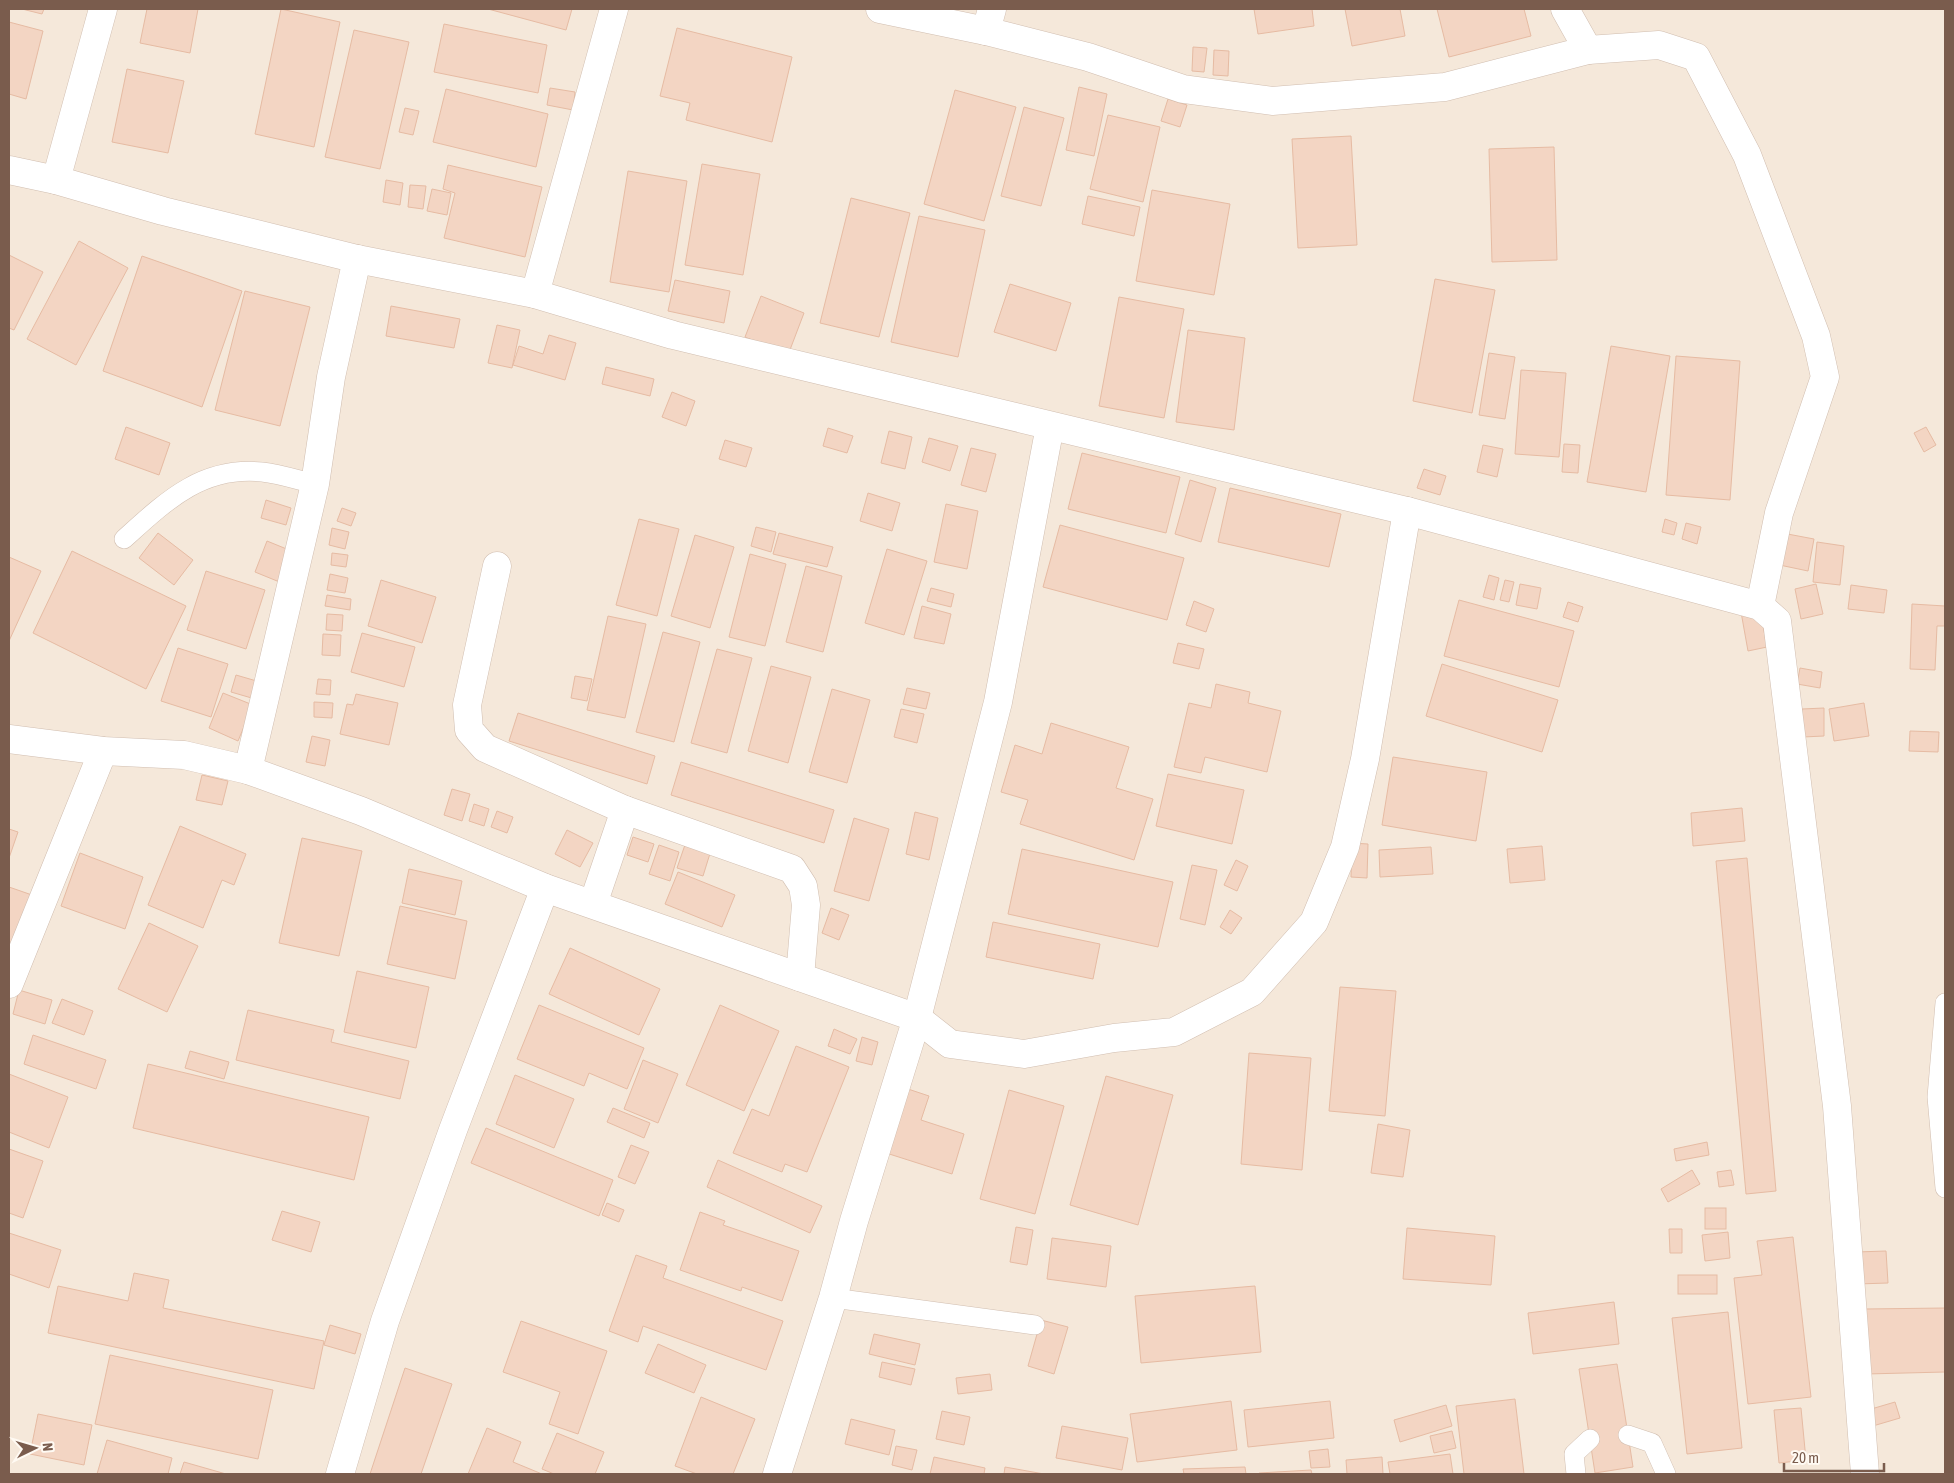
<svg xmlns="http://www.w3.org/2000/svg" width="1954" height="1483" viewBox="0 0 1954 1483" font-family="'Asap Condensed',sans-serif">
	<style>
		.residential { fill: #f5e8da }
		.building { fill: #f3d5c3; stroke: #e6bba3 }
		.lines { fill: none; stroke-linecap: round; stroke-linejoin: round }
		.lane-casing { stroke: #d1beb0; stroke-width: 20 }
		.street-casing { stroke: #d1beb0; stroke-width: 29 }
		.lane { stroke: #fff; stroke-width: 19 }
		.street { stroke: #fff; stroke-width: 28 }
	</style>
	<rect width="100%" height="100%" fill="#fdf6ec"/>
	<!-- residential -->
	<rect class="residential" x="9" y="9" width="1936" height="1465"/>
	<!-- building -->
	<g class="building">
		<path d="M22 9H44L42 14Z"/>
		<path d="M147 9H198L190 53 140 43Z"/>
		<path d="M281 9 340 22 314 147 255 134Z"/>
		<path d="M488 9H572L566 30Z"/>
		<path d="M1254 9H1312L1314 26 1258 34Z"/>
		<path d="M1345 9H1400L1405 36 1352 46Z"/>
		<path d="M1437 9H1524L1531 36 1449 57Z"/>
		<path d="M9 22 43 31 26 99 9 94Z"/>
		<path d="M444 24 547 45 538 93 434 72Z"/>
		<path d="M677 28 792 57 772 142 686 120 690 103 660 96Z"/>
		<path d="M354 30 409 42 380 169 325 157Z"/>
		<path d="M1193 47 1207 48 1204 72 1192 71Z"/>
		<path d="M1214 50 1229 51 1228 76 1213 75Z"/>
		<path d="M127 69 184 81 168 153 112 142Z"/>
		<path d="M1079 87 1107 94 1094 156 1066 150Z"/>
		<path d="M550 88 575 92 573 110 547 105Z"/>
		<path d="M446 89 548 114 536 167 433 142Z"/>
		<path d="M955 90 1016 107 984 221 924 204Z"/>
		<path d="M1168 99 1187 105 1180 127 1161 121Z"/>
		<path d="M1024 107 1064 118 1041 206 1001 196Z"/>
		<path d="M405 108 419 111 413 135 399 132Z"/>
		<path d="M1108 115 1160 127 1143 202 1090 189Z"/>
		<path d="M1351 136 1357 245 1298 248 1292 139Z"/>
		<path d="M1554 147 1557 260 1492 262 1489 149Z"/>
		<path d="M702 164 760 174 743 275 685 265Z"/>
		<path d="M448 165 542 187 525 257 444 238 455 193 443 189Z"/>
		<path d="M628 171 687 181 669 292 610 282Z"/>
		<path d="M386 180 403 183 400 205 383 202Z"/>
		<path d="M410 185 426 186 423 209 408 207Z"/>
		<path d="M432 189 451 193 447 215 427 211Z"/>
		<path d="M1152 190 1230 204 1214 295 1136 281Z"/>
		<path d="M1088 196 1140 207 1134 236 1082 224Z"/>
		<path d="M851 198 910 213 879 337 820 323Z"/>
		<path d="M919 216 985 230 958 357 891 342Z"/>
		<path d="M79 241 128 268 76 365 27 339Z"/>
		<path d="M9 255 43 272 14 330 9 328Z"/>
		<path d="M142 256 242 291 202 407 103 371Z"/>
		<path d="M1435 279 1495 290 1472 413 1413 401Z"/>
		<path d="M675 280 730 291 724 323 668 311Z"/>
		<path d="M1010 284 1071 303 1056 351 994 332Z"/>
		<path d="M245 291 310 307 280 426 215 410Z"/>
		<path d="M761 296 804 313 788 355 745 337Z"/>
		<path d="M1119 297 1184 309 1164 418 1099 406Z"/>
		<path d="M391 306 460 319 454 348 386 336Z"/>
		<path d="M497 325 520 330 512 368 488 363Z"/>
		<path d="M1188 330 1245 338 1234 430 1176 422Z"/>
		<path d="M549 335 576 343 565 380 513 365 519 346 543 354Z"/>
		<path d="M1611 346 1670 356 1646 492 1587 482Z"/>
		<path d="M1489 353 1515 357 1505 419 1479 415Z"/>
		<path d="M1676 356 1740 361 1730 500 1666 495Z"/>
		<path d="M606 367 654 379 650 396 602 384Z"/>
		<path d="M1521 370 1566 373 1559 457 1515 454Z"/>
		<path d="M672 392 695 401 686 426 662 417Z"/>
		<path d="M126 427 170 443 159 475 115 459Z"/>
		<path d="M1926 427 1936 445 1924 452 1914 433Z"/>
		<path d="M828 428 853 436 847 453 823 446Z"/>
		<path d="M889 431 912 437 905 469 881 463Z"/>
		<path d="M929 438 958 446 950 471 922 462Z"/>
		<path d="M725 440 752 448 746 467 719 459Z"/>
		<path d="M1564 444 1580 445 1578 473 1562 472Z"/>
		<path d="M1483 445 1503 449 1497 477 1477 472Z"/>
		<path d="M971 448 996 454 986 492 961 485Z"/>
		<path d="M1082 453 1180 477 1166 533 1068 509Z"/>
		<path d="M1424 469 1446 476 1440 495 1417 488Z"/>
		<path d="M1190 480 1216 488 1201 542 1175 534Z"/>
		<path d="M1230 488 1341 514 1329 567 1218 542Z"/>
		<path d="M868 493 900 503 892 531 860 521Z"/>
		<path d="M266 500 291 508 286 525 261 518Z"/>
		<path d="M946 504 978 511 967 569 934 562Z"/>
		<path d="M342 508 356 513 351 526 337 521Z"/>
		<path d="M639 519 679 529 657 616 616 605Z"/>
		<path d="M1665 519 1677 523 1674 535 1662 532Z"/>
		<path d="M1686 523 1701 527 1697 544 1682 539Z"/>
		<path d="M1060 525 1184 558 1167 620 1043 587Z"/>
		<path d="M756 527 776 532 771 552 751 546Z"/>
		<path d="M332 528 349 532 345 549 329 545Z"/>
		<path d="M1777 532 1814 539 1808 571 1770 563Z"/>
		<path d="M158 533 193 560 174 585 139 558Z"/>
		<path d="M779 533 833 547 827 567 773 554Z"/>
		<path d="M695 535 734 547 710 628 671 616Z"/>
		<path d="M267 541 294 552 282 583 255 572Z"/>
		<path d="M1817 542 1844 546 1840 585 1813 582Z"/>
		<path d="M887 549 927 561 904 635 865 623Z"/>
		<path d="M72 551 186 606 146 689 33 633Z"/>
		<path d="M332 553 348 555 346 567 331 565Z"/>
		<path d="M750 554 786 564 765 646 729 637Z"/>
		<path d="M9 557 41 571 9 641Z"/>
		<path d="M806 566 842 576 823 652 786 642Z"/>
		<path d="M206 571 265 590 246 649 187 630Z"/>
		<path d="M330 574 348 578 345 593 327 590Z"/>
		<path d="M1489 575 1499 578 1494 600 1483 597Z"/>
		<path d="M381 580 436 597 422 643 368 626Z"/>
		<path d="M1505 580 1514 582 1509 602 1500 600Z"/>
		<path d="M1520 584 1541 588 1537 609 1516 605Z"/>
		<path d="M1816 584 1823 614 1801 619 1795 589Z"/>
		<path d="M1851 585 1887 590 1884 613 1848 609Z"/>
		<path d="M931 588 954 594 951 607 927 601Z"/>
		<path d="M327 595 351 599 350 610 325 606Z"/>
		<path d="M1459 600 1574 631 1559 687 1444 656Z"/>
		<path d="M1194 601 1214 609 1206 632 1186 625Z"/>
		<path d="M1568 602 1583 607 1578 622 1563 617Z"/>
		<path d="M1912 604 1945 606V626H1937L1935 670 1910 669Z"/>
		<path d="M922 606 951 614 944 644 914 638Z"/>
		<path d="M1760 609 1767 647 1748 651 1741 612Z"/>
		<path d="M327 614 343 615 342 631 326 630Z"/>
		<path d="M608 616 646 624 625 718 587 710Z"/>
		<path d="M663 632 700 642 674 742 636 732Z"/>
		<path d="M362 633 415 647 404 687 351 672Z"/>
		<path d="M323 634 341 635 340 656 322 655Z"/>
		<path d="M1178 643 1204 649 1199 669 1173 663Z"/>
		<path d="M178 648 228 664 211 717 161 701Z"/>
		<path d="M717 649 752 658 727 753 691 743Z"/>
		<path d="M1442 664 1558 700 1542 752 1426 716Z"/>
		<path d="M771 666 811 677 788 763 748 751Z"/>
		<path d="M1800 668 1822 672 1820 688 1797 684Z"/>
		<path d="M236 675 260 682 255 699 231 692Z"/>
		<path d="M575 676 592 679 587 701 571 698Z"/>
		<path d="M318 679 331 680 330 695 316 694Z"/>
		<path d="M1216 684 1250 692 1248 703 1281 711 1267 772 1205 757 1201 773 1174 767 1189 703 1211 708Z"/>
		<path d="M907 688 930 693 926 709 903 704Z"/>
		<path d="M832 689 870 700 847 783 809 772Z"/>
		<path d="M223 693 253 705 238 741 209 728Z"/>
		<path d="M356 694 398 703 389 745 340 734 347 704 353 705Z"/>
		<path d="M314 702 333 703 332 718 314 717Z"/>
		<path d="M1864 703 1869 736 1834 741 1829 709Z"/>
		<path d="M1824 708V736L1803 737 1802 709Z"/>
		<path d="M901 709 924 714 917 743 894 737Z"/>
		<path d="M518 713 655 756 647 784 509 741Z"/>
		<path d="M1051 723 1129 747 1116 788 1153 799 1134 860 1020 824 1028 800 1001 792 1015 745 1042 754Z"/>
		<path d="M1910 731 1939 732 1938 752 1909 751Z"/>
		<path d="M312 736 330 740 325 766 306 762Z"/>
		<path d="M1393 757 1487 772 1476 841 1382 825Z"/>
		<path d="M681 762 834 810 824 843 671 795Z"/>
		<path d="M1168 774 1244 790 1232 844 1156 826Z"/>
		<path d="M202 775 228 781 222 805 196 800Z"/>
		<path d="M452 789 470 794 462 821 444 815Z"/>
		<path d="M474 804 489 809 484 826 469 821Z"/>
		<path d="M1742 808 1745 841 1693 846 1691 813Z"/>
		<path d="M497 811 513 817 507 833 491 827Z"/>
		<path d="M915 812 938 818 929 860 906 854Z"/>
		<path d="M854 818 889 829 869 901 834 891Z"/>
		<path d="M180 826 246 854 234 885 222 880 203 928 148 905Z"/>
		<path d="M9 829 18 832 9 858Z"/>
		<path d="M567 830 593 843 580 867 555 854Z"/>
		<path d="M633 837 654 844 648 862 627 855Z"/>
		<path d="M302 838 362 851 339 956 279 943Z"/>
		<path d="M687 839 712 847 703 876 677 868Z"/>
		<path d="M1352 843 1368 844 1367 878 1351 877Z"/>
		<path d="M659 845 679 852 670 881 649 874Z"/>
		<path d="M1542 846 1545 880 1510 883 1507 849Z"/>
		<path d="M1431 847 1433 874 1380 877 1379 850Z"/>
		<path d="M1022 849 1173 882 1158 947 1008 914Z"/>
		<path d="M80 853 143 877 125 929 61 906Z"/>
		<path d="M1747 858 1776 1191 1746 1194 1716 861Z"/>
		<path d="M1236 860 1248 866 1237 891 1224 885Z"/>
		<path d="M1192 865 1217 870 1205 925 1180 919Z"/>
		<path d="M409 869 462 881 455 915 402 903Z"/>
		<path d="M678 872 735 895 722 927 665 904Z"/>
		<path d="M9 887 32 895 9 965Z"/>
		<path d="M400 906 467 921 455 979 387 964Z"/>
		<path d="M831 908 849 915 839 940 822 933Z"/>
		<path d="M1230 910 1242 918 1231 934 1220 927Z"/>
		<path d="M993 922 1100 944 1093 979 986 957Z"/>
		<path d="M149 923 198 946 167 1012 118 989Z"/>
		<path d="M570 948 660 989 639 1035 549 994Z"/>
		<path d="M357 971 429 987 416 1048 344 1032Z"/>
		<path d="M1340 987 1396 991 1385 1116 1329 1111Z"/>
		<path d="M19 990 52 1000 45 1024 13 1014Z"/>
		<path d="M62 999 93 1011 84 1035 52 1023Z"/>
		<path d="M539 1005 644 1048 627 1089 589 1073 584 1086 517 1059Z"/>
		<path d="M720 1005 779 1031 744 1111 686 1085Z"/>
		<path d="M248 1010 334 1030 331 1042 409 1061 400 1099 236 1060Z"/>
		<path d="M834 1029 857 1039 850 1054 828 1046Z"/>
		<path d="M33 1035 106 1060 96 1089 24 1064Z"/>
		<path d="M862 1037 878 1042 872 1065 856 1061Z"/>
		<path d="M796 1046 849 1067 807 1172 785 1164 782 1172 733 1153 752 1109 769 1116Z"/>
		<path d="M190 1051 229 1062 224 1079 185 1068Z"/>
		<path d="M1249 1053 1311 1058 1302 1170 1241 1164Z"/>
		<path d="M643 1060 678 1074 658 1123 624 1109Z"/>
		<path d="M148 1064 369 1117 354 1180 133 1128Z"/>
		<path d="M9 1074 68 1097 49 1148 9 1132Z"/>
		<path d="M515 1075 574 1099 554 1148 496 1124Z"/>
		<path d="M1106 1076 1173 1095 1138 1225 1070 1205Z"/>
		<path d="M902 1087 929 1096 921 1120 964 1134 952 1174 883 1152Z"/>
		<path d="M1009 1090 1064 1106 1035 1214 980 1199Z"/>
		<path d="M613 1108 650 1123 644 1138 607 1122Z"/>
		<path d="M1378 1124 1410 1130 1403 1177 1371 1173Z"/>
		<path d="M486 1128 613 1180 599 1216 471 1163Z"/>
		<path d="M1707 1142 1709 1155 1676 1161 1674 1149Z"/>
		<path d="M631 1145 649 1152 635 1184 618 1177Z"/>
		<path d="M9 1149 43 1161 23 1218 9 1213Z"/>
		<path d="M718 1160 822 1206 810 1233 707 1187Z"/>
		<path d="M1692 1170 1700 1184 1668 1202 1661 1189Z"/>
		<path d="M1731 1170 1734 1185 1719 1187 1717 1172Z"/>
		<path d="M607 1203 624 1210 619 1222 602 1215Z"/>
		<rect x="1705" y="1208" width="21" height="21"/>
		<path d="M282 1211 320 1222 311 1252 272 1240Z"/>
		<path d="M700 1212 725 1221 723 1225 799 1251 782 1301 742 1287 741 1291 680 1270Z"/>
		<path d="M1016 1227 1033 1230 1027 1265 1010 1262Z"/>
		<path d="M1407 1228 1495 1236 1491 1285 1403 1279Z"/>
		<path d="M1669 1229H1682V1253H1670Z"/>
		<path d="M1728 1232 1730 1258 1705 1261 1702 1235Z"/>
		<path d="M9 1233 61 1250 49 1288 9 1274Z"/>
		<path d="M1793 1237 1811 1397 1748 1404 1734 1278 1762 1275 1757 1241Z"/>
		<path d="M1052 1238 1111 1246 1106 1287 1047 1279Z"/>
		<path d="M1886 1251 1888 1283 1857 1284 1856 1252Z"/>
		<path d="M636 1255 667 1266 663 1278 783 1321 766 1370 643 1326 638 1342 609 1331Z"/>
		<path d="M134 1273 169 1280 163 1308 324 1341 314 1389 48 1333 58 1286 128 1301Z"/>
		<rect x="1678" y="1275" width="39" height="19"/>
		<path d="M1255 1286 1261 1352 1141 1363 1135 1296Z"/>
		<path d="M1614 1302 1619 1344 1533 1354 1528 1313Z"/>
		<path d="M1945 1308V1372L1866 1374 1865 1309Z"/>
		<path d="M1728 1312 1742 1448 1687 1454 1672 1318Z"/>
		<path d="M1041 1320 1068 1327 1054 1374 1028 1366Z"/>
		<path d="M521 1321 607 1351 578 1434 549 1424 560 1392 503 1372Z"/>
		<path d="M330 1325 361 1334 355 1354 324 1345Z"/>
		<path d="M874 1334 920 1344 915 1365 869 1354Z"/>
		<path d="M658 1344 706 1365 694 1393 645 1373Z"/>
		<path d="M110 1355 273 1390 258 1459 95 1424Z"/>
		<path d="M882 1362 915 1369 911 1385 879 1377Z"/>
		<path d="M1617 1364 1633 1467 1595 1473 1579 1369Z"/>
		<path d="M405 1368 452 1384 421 1474H370Z"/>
		<path d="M990 1374 992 1390 958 1394 956 1378Z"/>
		<path d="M701 1397 755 1419 733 1474H697L675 1466Z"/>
		<path d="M1515 1399 1524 1474H1464L1456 1406Z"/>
		<path d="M1231 1401 1237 1450 1137 1462 1130 1414Z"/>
		<path d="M1330 1401 1334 1438 1248 1447 1244 1410Z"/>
		<path d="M1895 1402 1900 1418 1866 1428 1861 1412Z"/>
		<path d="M1446 1405 1452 1426 1400 1442 1394 1420Z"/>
		<path d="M1801 1408 1806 1460 1779 1463 1774 1410Z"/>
		<path d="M942 1411 970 1417 964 1445 936 1439Z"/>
		<path d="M38 1414 92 1425 84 1465 30 1454Z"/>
		<path d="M851 1419 895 1430 889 1455 845 1444Z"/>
		<path d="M1062 1426 1128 1438 1122 1470 1056 1458Z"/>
		<path d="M487 1428 521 1442 513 1462 542 1474H468Z"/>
		<path d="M1452 1431 1456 1448 1434 1453 1430 1436Z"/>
		<path d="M557 1433 604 1452 595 1474H554L542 1469Z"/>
		<path d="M107 1440 172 1458 168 1474H97Z"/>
		<path d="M896 1446 917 1450 912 1470 892 1465Z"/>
		<path d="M1328 1449 1330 1467 1311 1468 1309 1451Z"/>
		<path d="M1450 1454 1453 1474H1390L1388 1462Z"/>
		<path d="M934 1457 985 1468 984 1474H930Z"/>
		<path d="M1382 1457 1383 1474H1347L1346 1460Z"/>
		<path d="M184 1462 226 1474H180Z"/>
		<path d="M1005 1467 1044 1474H1004Z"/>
		<path d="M1245 1467 1246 1474H1184L1183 1469Z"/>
		<path d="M1311 1470 1312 1474H1259V1473Z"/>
	</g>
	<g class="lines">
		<!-- lane casing -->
		<g class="lane-casing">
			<g id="lane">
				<path d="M124 539C166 501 202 466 262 472 280 474 298 480 315 484"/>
				<path d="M1945 1003 1937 1097 1945 1188"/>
				<path d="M833 1298 1035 1325"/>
				<path d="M1628 1435 1652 1443 1666 1474"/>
				<path d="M1576 1474 1574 1454 1590 1439"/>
			</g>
		</g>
		<!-- street casing -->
		<g class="street-casing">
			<g id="street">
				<path d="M880 9 986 31 1088 57 1183 89 1272 101 1445 87 1588 50 1659 45 1696 57 1747 155 1816 336 1825 377 1779 513 1760 606"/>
				<path d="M1565 9 1588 50"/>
				<path d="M986 31 992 9"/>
				<path d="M9 170 56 180 163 211 357 259 535 294 673 335 1407 511 1760 606 1777 621 1837 1106 1865 1474"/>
				<path d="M56 180 103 9"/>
				<path d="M535 294 614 9"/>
				<path d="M497 566 467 705 469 730 485 748 625 810 792 869 803 886 806 905 800 977"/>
				<path d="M9 739 103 751 184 755 248 770 361 811 545 888 917 1018 950 1044 1024 1054 1114 1038 1174 1032 1252 992 1314 922 1345 847 1365 759 1407 511"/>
				<path d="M248 770 315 484 331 377 357 259"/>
				<path d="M593 904 625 810"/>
				<path d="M9 984 103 751"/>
				<path d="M340 1474 385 1321 453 1130 545 888"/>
				<path d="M777 1474 833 1298 854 1221 917 1018 998 702 1050 426"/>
			</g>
		</g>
		<!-- lane -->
		<use href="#lane" class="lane"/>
		<!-- street -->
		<use href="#street" class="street"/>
	</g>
	<!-- border -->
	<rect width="1954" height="1483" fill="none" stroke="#7a5c4d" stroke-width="20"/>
	<!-- north arrow -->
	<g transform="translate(35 1448) rotate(85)" stroke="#fffaf3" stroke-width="4" paint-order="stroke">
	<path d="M0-4L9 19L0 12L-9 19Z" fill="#7a5c4d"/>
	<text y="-8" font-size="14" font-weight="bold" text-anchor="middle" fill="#7a5c4d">N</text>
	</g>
	<!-- scale -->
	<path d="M1784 1463v8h100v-8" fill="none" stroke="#7a5c4d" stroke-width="2.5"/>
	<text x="1792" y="1463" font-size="15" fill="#7a5c4d" stroke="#fffaf3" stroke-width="4" paint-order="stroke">20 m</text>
</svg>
